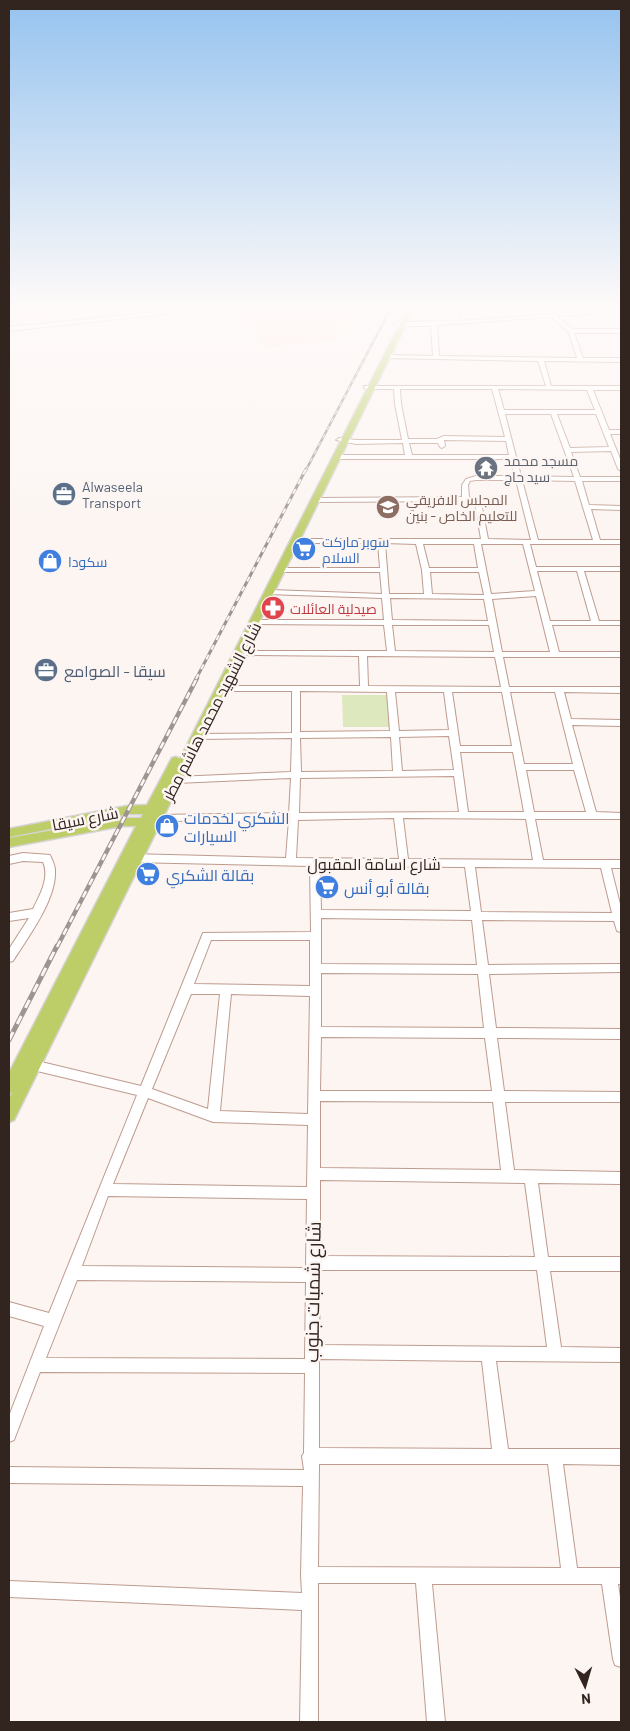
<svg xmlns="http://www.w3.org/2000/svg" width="630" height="1731" viewBox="0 0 630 1731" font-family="Barlow,Cairo,sans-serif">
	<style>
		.built { fill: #ffe3d9 }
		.green { fill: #dee8bf }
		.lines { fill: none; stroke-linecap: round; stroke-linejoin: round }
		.minor-casing { stroke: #be9b8e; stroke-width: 2 }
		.major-casing { stroke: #d6d3d2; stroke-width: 3 }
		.minor { fill: #fff; fill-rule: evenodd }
		.major { fill: #bdce69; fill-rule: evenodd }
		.rail-far3-casing { stroke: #9e9591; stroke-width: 2.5 }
		.rail-far2-casing { stroke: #9e9591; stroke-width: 3 }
		.rail-far1-casing { stroke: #9e9591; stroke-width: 4.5 }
		.rail-casing { stroke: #9e9591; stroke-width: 5 }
		.rail-far3 { stroke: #fcf5f2; stroke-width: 1; stroke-dasharray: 4.5; stroke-linecap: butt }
		.rail-far2 { stroke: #fcf5f2; stroke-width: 2; stroke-dasharray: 5.5; stroke-linecap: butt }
		.rail-far1 { stroke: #fcf5f2; stroke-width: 2.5; stroke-dasharray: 7; stroke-linecap: butt }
		.rail { stroke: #fcf5f2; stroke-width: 3; stroke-dasharray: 9; stroke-linecap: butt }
		.labels { text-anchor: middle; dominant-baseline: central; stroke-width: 5; stroke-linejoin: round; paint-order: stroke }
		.far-worship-label { font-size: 14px; fill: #5b616d; stroke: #fcf5f2; text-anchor: start }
		.far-service-label { font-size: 14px; fill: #4e5e75; stroke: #fcf5f2; text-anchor: start }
		.far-education-label { font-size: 14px; fill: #785e54; stroke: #fcf5f2; text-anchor: start }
		.far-shop-label { font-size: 14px; fill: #366cbe; stroke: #fcf5f2; text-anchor: start }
		.far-health-label { font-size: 14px; fill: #be3a42; stroke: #fcf5f2; text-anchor: start }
		.service-label { font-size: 16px; fill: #4e5e75; stroke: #fcf5f2; text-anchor: start }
		.street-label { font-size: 16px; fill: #322520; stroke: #fcf5f2 }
		.shop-label { font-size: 16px; fill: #366cbe; stroke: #fcf5f2; text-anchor: start }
		.near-street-label { font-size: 19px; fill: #322520; stroke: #fcf5f2 }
	</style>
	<rect width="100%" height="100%" fill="#fcf5f2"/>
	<!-- built -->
	<g class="built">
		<path d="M9 306H49L48 318 9 322Z"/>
		<path d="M282 306H355L335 340 265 347 242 310Z"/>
	</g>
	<!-- green -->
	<path class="green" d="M342 695H388L390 727H343Z"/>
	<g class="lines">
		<!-- minor casing -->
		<g class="minor-casing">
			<g id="minor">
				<path d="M218 306H239L9 331V327Z"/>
				<path d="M457 306H462L458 321 621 309V312L557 316 572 329H621V333H574L583 358H621V362L544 361 551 386H621V390H593L609 430H621V434H610L621 461V471L618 469 611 451 571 452 580 477H621V481H582L589 505 621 506V510L591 509 600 540H621V544H530L536 567H621V571H584L599 621H621V625H552L559 652H621V657H503L509 687H621V693L564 692 571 719 621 720V726L572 725 596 812 621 813V819H535L543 860H621V868H611L621 908V932L617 931 614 921 482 920 488 965 621 964V972L489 974 496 1028 621 1029V1039L497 1038 504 1091 621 1092V1102H505L514 1170 621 1172V1184L538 1183 548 1257H621V1271H550L561 1347 621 1348V1362L496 1361 508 1449H621V1465L563 1464 577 1568H621V1584H618L621 1604V1667L615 1665 613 1659 602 1584H432L445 1722H427L416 1583H318V1722H300L302 1610 9 1597V1581L302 1593 301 1575 303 1486 9 1483V1467L304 1470 302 1456 304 1453 305 1373 40 1372 14 1440 9 1442V1416L44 1326 9 1316V1302L49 1313 137 1095 33 1070 29 1069 27 1065 29 1061 33 1060 141 1086 203 933 311 932 310 866 130 862 125 858 130 854 286 858 289 820 157 821 152 818 157 815 289 813 291 778 176 783 171 780 176 777 291 772 292 738 195 739 194 737 195 735 198 734 292 733V691H222L219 690V686H360L359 656 240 655H237V651H387L384 625 252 624V620H384L382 598 267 594V590H270L382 594 380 572H281L277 570 281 568H380L378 543H296L292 541 293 539H481L475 503 471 501 317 502 314 500 317 498 462 497V485L466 479 476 476H515L510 459H338L335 457 338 455H405L403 443 356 444 336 440 339 438 356 440H402L395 404 394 389H366L364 388V386H546L538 361 385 358V356L387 355 433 356 431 326H397L394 324 397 322 453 321ZM551 317 569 332 577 358 439 356 437 325ZM400 389H492L505 437 444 436 437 439H408L401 404ZM498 389 587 390 595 410H504ZM505 414H551L574 477 521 476ZM557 414H596L609 447 570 448ZM444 440 506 441 509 455H412L409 443H438L440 447 442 448 445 446ZM476 480H516L531 540 488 539 481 502 474 498 469 497 468 485 470 481ZM522 480 575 481 593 540H538ZM385 543 416 544 422 570 424 594H389ZM423 544H474L478 568H429ZM481 544H523L535 591 491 594ZM537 571H577L591 621H550ZM430 572H479L484 595 432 594ZM536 596 550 652H502L492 599ZM390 598 484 599 488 621 392 620ZM392 625H489L494 652 395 651ZM367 656 495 657 501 687 368 686ZM300 691 387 692 390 731 300 732ZM395 692H444L449 730 399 731ZM452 692H502L512 746H460ZM510 692H555L573 764H524ZM449 736 454 770 402 771 399 737ZM391 737 393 771 301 772 300 738ZM460 752H513L524 812H468ZM526 770H574L586 812H534ZM454 776 459 812 299 813 300 778ZM394 818 399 859 296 858 298 820ZM403 818 526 819 533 860 408 859ZM320 866 465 867 471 911 321 910ZM475 867 601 868 612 913 481 912ZM321 918 472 920 477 965 321 964ZM211 940H310V986L194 984ZM321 973 478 974 484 1028 321 1027ZM191 994H220L208 1109 152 1089ZM231 994 310 996 308 1114 220 1111ZM321 1037 485 1038 492 1091H320ZM148 1098 213 1122 308 1125 307 1187 113 1184ZM320 1101 493 1102 501 1170 320 1168ZM320 1180 525 1183 535 1257 320 1256ZM108 1196 307 1199 306 1268 82 1266ZM320 1270H537L547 1347 319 1345ZM77 1280 306 1282 305 1359 46 1358ZM319 1359 482 1361 492 1449 319 1448ZM319 1464H548L561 1568 318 1567Z"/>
				<path d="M23 853 50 855C52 860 55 865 55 870 57 899 28 937 13 961L9 962V949L29 918 9 921V913L33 909C40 895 50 877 43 862L23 861 9 864V856Z"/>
			</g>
		</g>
		<!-- major casing -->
		<g class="major-casing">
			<path id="major" d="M409 306H415L14 1120 9 1122V1100L12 1092 9 1094V1073L136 826H122L9 847V838L122 818H141L143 814H127L9 837V829L127 806 147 805 172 758 176 757 180 759Z"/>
		</g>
		<!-- minor -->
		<use href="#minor" class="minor"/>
		<!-- major -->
		<use href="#major" class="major"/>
		<!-- rail-far3 casing -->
		<g class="rail-far3-casing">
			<path id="rail-far3" d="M306 470 392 306"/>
		</g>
		<!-- rail-far2 casing -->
		<g class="rail-far2-casing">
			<path id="rail-far2" d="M196 679 306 469"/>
		</g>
		<!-- rail-far1 casing -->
		<g class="rail-far1-casing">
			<path id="rail-far1" d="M57 947 197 678"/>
		</g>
		<!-- rail casing -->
		<g class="rail-casing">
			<path id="rail" d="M9 1040 57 946"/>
		</g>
		<!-- rail-far3 -->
		<use href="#rail-far3" class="rail-far3"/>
		<!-- rail-far2 -->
		<use href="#rail-far2" class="rail-far2"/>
		<!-- rail-far1 -->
		<use href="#rail-far1" class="rail-far1"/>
		<!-- rail -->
		<use href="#rail" class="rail"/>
	</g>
	<!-- sky -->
	<linearGradient id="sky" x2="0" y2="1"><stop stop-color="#96c3ef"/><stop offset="0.56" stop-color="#fefaf9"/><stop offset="1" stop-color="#fefaf9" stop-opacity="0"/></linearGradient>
	<rect width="630" height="549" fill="url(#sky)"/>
	<!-- icons -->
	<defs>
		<g id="temple-disc" transform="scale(1.25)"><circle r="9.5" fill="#6b7280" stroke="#fcf5f2"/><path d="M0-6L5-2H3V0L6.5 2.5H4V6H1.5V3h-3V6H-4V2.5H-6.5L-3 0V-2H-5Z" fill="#fff"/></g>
		<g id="office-disc" transform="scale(1.25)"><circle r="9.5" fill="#5c6f8a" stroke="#fcf5f2"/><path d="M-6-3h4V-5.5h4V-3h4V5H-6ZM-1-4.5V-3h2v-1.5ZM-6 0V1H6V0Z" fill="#fff"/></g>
		<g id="school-disc" transform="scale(1.25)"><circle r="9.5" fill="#8d6e63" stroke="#fcf5f2"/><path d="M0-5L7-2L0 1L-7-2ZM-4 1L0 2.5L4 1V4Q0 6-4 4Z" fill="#fff"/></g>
		<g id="supermarket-disc" transform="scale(1.25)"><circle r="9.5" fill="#3f7fe0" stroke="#fcf5f2"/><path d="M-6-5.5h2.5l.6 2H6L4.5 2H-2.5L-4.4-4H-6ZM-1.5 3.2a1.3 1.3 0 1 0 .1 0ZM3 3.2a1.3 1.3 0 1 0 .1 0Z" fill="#fff"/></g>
		<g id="shop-disc" transform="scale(1.25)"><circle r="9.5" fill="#3f7fe0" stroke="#fcf5f2"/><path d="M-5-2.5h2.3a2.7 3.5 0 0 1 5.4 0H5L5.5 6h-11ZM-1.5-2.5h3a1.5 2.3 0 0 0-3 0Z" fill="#fff"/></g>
		<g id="pharmacy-disc" transform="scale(1.25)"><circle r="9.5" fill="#e0444e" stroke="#fcf5f2"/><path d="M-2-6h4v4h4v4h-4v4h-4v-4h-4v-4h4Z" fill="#fff"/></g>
	</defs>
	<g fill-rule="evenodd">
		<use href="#temple-disc" x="486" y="468"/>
		<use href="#office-disc" x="64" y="494"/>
		<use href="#school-disc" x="388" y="507"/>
		<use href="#supermarket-disc" x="304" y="549"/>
		<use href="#shop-disc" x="50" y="561"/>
		<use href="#pharmacy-disc" x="273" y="608"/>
		<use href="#office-disc" x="46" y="670"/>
		<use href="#shop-disc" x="167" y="826"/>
		<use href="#supermarket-disc" x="148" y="874"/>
		<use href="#supermarket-disc" x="327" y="887"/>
	</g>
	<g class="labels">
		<!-- far-worship labels -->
		<g class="far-worship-label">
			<text x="504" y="460">مسجد محمد<tspan x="504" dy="16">سيد حاج</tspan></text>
		</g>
		<!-- far-service labels -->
		<g class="far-service-label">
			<text x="82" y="486">Alwaseela<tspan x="82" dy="16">Transport</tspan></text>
		</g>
		<!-- far-education labels -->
		<g class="far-education-label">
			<text x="406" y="499">المجلس الافريقي<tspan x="406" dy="16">للتعليم الخاص - بنين</tspan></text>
		</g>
		<!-- far-shop labels -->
		<g class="far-shop-label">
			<text x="322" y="541">سوبر ماركت<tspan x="322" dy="16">السلام</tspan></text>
			<text x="68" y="561">سكودا</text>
		</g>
		<!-- far-health labels -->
		<g class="far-health-label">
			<text x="290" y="608">صيدلية العائلات</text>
		</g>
		<!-- service labels -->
		<g class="service-label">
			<text x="64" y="670">سيقا - الصوامع</text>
		</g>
		<!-- street labels -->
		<g class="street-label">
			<text transform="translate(211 711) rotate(-63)">شارع الشهيد محمد هاشم مطر</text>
			<text transform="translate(85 818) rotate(-11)">شارع سيقا</text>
			<text x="374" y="863">شارع اسامة المقبول</text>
		</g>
		<!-- shop labels -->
		<g class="shop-label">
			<text x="184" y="817">الشكري لخدمات<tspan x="184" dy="18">السيارات</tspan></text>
			<text x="166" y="874">بقالة الشكري</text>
			<text x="344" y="887">بقالة أبو أنس</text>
		</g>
		<!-- near-street labels -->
		<g class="near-street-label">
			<text transform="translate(312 1292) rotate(-89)">شارع شمبات جنوب</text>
		</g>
	</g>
	<!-- border -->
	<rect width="630" height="1731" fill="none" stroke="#322520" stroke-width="20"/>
	<!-- north arrow -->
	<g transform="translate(585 1686) rotate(175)" stroke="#fcf5f2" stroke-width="4" paint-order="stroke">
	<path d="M0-4L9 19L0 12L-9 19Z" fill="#322520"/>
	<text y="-8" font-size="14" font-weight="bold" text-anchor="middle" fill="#322520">N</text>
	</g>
</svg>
